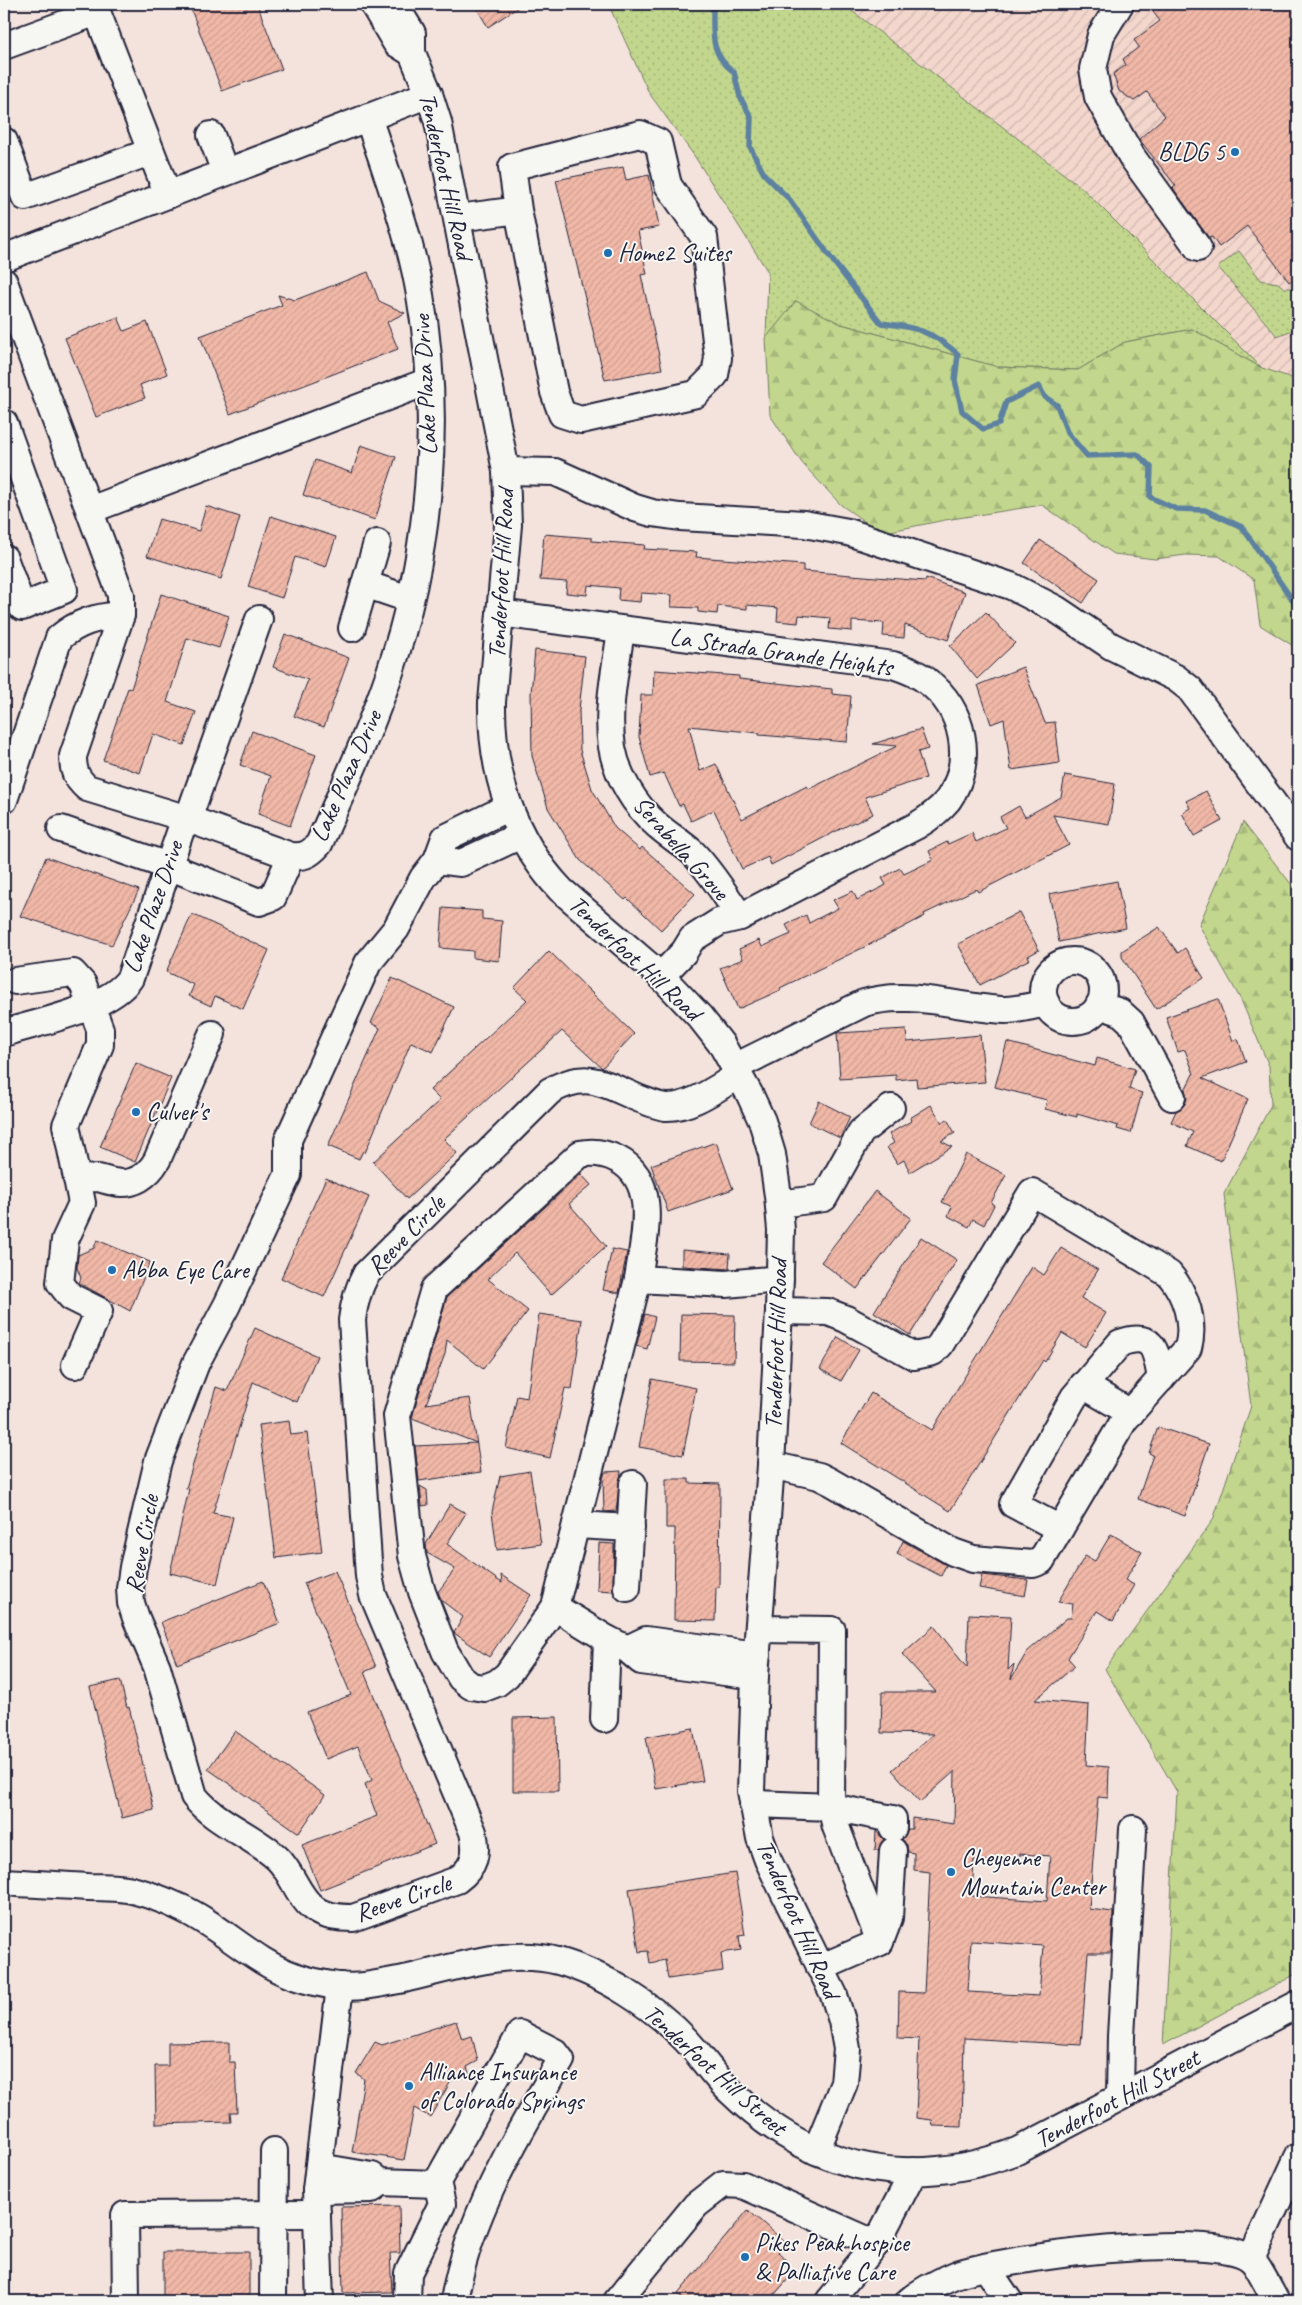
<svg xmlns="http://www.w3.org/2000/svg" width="1302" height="2305" viewBox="0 0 1302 2305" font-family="Caveat,sans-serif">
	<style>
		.industrial { fill: url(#industrial-furrows) }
		.grass { fill: url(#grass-dots); stroke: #727c64 }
		.forest { fill: url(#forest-firs); stroke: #727c64 }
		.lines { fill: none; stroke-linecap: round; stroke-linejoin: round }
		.stream { stroke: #5d81a0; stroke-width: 5.5 }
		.building { fill: url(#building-hatch); stroke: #22223b; fill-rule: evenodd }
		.minor-casing { stroke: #22223b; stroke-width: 30 }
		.minor { stroke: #f6f6f2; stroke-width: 26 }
		.poi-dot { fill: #1f6fb2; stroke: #f6f6f2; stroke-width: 2 }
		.labels { text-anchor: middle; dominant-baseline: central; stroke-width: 4; stroke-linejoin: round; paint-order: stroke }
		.poi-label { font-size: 25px; fill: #22223b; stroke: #f6f6f2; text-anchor: start }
		.street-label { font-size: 25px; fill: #22223b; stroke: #f6f6f2 }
	</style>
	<defs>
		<pattern id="industrial-furrows" width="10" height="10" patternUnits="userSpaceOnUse" patternTransform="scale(1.25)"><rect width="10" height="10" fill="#f3d6cc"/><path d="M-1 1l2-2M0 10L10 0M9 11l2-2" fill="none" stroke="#d0b7b0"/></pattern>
		<pattern id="grass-dots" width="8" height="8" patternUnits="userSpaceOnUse" patternTransform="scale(1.25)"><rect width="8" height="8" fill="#c2d78d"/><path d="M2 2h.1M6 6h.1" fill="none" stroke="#a6b87b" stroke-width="1.8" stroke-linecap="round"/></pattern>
		<pattern id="forest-firs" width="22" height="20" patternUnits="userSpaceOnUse" patternTransform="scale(1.25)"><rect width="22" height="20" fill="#c2d78d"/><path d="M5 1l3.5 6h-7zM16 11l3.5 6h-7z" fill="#a6b87b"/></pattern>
		<pattern id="building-hatch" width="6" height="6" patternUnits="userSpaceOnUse" patternTransform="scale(1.25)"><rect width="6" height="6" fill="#f1b8a7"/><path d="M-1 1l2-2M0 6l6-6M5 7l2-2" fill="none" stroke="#ce9e91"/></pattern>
	</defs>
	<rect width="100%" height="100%" fill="#f4e3dc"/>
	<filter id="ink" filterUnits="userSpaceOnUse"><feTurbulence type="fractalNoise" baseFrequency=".02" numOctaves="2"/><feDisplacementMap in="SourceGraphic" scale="10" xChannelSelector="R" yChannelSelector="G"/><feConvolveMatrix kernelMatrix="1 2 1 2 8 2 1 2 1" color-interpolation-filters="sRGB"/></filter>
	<g filter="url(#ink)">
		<!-- industrial -->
		<path class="industrial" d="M843 4H1298V380L1262 368 1082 188Z"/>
		<!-- grass -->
		<g class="grass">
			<path d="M611 4H843L1082 188 1262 368 1192 329 1125 342 1078 370 998 367 841 324 796 302 766 338 768 272 695 157 649 93 610 8Z"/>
			<path d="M1239 251 1261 280 1278 283 1284 288H1294L1298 291V328L1277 336 1218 267Z"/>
		</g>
		<!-- forest -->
		<g class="forest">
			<path d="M796 301 841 324 998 367 1078 370 1125 342 1192 329 1262 368 1298 380V649L1260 625 1254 580 1219 556 1186 555 1155 559 1114 554 1042 505 945 520 881 533 841 505 802 463 770 415 766 338Z"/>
			<path d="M1243 822 1298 893V1973L1163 2045 1177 1792 1105 1669 1213 1520 1251 1406 1224 1194 1271 1105 1269 1066 1241 1000 1199 925Z"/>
		</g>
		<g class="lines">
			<!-- stream -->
			<path class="stream" d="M702 4 713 8C713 36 710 54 734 72L740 97 751 117 750 147 764 174 790 200 833 261 881 323C916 327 931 331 958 354L955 380 962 411 983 429 999 424 1006 402 1039 386 1045 397 1057 405 1067 432 1087 456 1137 454 1151 467 1150 497 1176 509 1205 510 1242 527 1298 608"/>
		</g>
		<!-- building -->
		<g class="building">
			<path d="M189 4H257L282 69 222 91Z"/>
			<path d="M474 4H523L488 27Z"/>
			<path d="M1147 4H1298V276L1289 282 1247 226 1219 247 1212 237 1209 238 1173 188 1176 186 1139 139 1165 116 1147 92 1134 101 1119 91 1113 74 1126 65 1123 59 1139 47 1134 40 1160 21Z"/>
			<path d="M623 167 626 180 649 175 659 227 638 231 647 274 641 275 662 369 605 380 556 180Z"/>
			<path d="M368 272 379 301 405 313 387 322 398 349 230 414 200 336 282 305 278 295 295 300Z"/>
			<path d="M118 317 124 331 147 322 167 374 140 385 145 398 96 417 65 338Z"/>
			<path d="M361 445 396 457 375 520 303 495 315 460 352 473Z"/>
			<path d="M206 506 240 517 221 579 147 556 159 519 199 531Z"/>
			<path d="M271 516 336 537 326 567 295 557 282 598 248 587Z"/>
			<path d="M544 534 592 538V541L645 545 644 549 697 552 696 557 803 565V571L925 581 926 578 965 592 948 640 905 625 904 638 883 636 884 623 852 621V631L829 629 830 618 799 615 798 623 777 621 778 608 747 605V609L718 606 717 614 698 612V608L671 607 672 595 641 593 640 602 618 600 619 588 588 585 587 595 566 593 567 582 540 580Z"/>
			<path d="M1040 540 1099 579 1083 603 1024 563Z"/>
			<path d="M161 594 229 616 219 648 187 638 167 702 196 712 184 745 153 734 140 773 103 760 128 688 131 689Z"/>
			<path d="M986 612 1015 643 977 679 950 646Z"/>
			<path d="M285 634 349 658 324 727 294 716 308 680 273 667Z"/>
			<path d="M535 650 585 656 579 710 580 750 592 789 615 828 640 850 642 847 695 894 661 930 627 898 625 900 580 860 548 808 532 756 531 693Z"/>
			<path d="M1023 667 1045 723 1055 722 1060 763 1011 770 1004 719 991 724 978 685Z"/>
			<path d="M654 670 739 676V679L832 689V694L851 696 847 742 759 735V733L689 726 700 771 716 764 742 819 807 786 809 789 897 746 873 744 921 729 928 749 918 752 926 778 865 797 873 814 855 823 854 822 771 865 768 857 742 869 714 810 691 821 683 804 679 806 664 773 650 777 639 737 641 695H653Z"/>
			<path d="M252 731 316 755 290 826 258 814 271 776 240 765Z"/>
			<path d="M1065 775 1115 784 1109 824 1053 815 1069 845 978 892 976 889 924 914 925 916 883 938 780 988 781 990 738 1009 720 968 743 959 739 949 759 940 762 947 791 934 786 925 806 915 809 923 838 908 833 900 853 891 857 900 886 885 882 878 900 868 904 874 933 860 929 851 947 842 948 844 972 833 976 842 1006 828 1000 817 1019 806 1025 817 1061 797Z"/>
			<path d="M1206 791 1222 821 1194 836 1182 813 1190 808 1186 801Z"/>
			<path d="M46 857 139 890 112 945 20 916Z"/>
			<path d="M1117 881 1126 928 1059 942 1049 894Z"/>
			<path d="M443 908 482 911V919L502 921 499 961 473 958V951L440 948Z"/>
			<path d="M1019 912 1039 950 1028 956 1030 959 980 985 958 944Z"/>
			<path d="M192 914 269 950 243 1009 215 996 211 1006 189 996 194 985 166 972Z"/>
			<path d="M1159 927 1178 953 1185 948 1204 978 1156 1009 1122 957V951Z"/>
			<path d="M549 951 634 1034 602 1068 562 1031 444 1139 457 1153 407 1199 373 1162 440 1100 430 1090 527 1000 514 988Z"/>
			<path d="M392 978 454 1007 433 1052 411 1042 365 1153 363 1151 359 1159 328 1146 380 1028 371 1023Z"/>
			<path d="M1218 999 1233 1041 1238 1039 1246 1062 1202 1078 1248 1099 1221 1161 1187 1146 1193 1132 1171 1122 1176 1111 1185 1104 1187 1098 1185 1090 1193 1074H1194L1185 1050 1178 1052 1166 1017Z"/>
			<path d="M906 1029 907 1042 980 1035 985 1082 917 1087 916 1078 896 1080V1075L840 1079 837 1033Z"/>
			<path d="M1007 1042 1095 1066 1097 1058 1135 1069 1129 1089 1142 1093 1131 1133 1117 1129 1118 1126 1077 1114V1117L1045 1109 1047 1100 995 1087Z"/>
			<path d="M136 1063 171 1078 135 1162 100 1147Z"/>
			<path d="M819 1101 850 1117 840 1138 809 1123Z"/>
			<path d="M931 1105 942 1123 947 1119 955 1133 941 1141 952 1147 910 1172 904 1160 897 1164 887 1147 894 1143 889 1134 911 1121 910 1118Z"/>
			<path d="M716 1142 733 1189 668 1212 651 1165Z"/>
			<path d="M966 1154 1006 1175 991 1203 994 1205 984 1225 973 1219 969 1227 948 1216 952 1207 942 1202Z"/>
			<path d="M581 1174 591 1185 569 1204 606 1246 551 1295 515 1253 488 1279 528 1311 483 1369 447 1340 445 1354 426 1404 470 1398 481 1472 419 1481 415 1446 477 1443 412 1418 447 1297Z"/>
			<path d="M326 1178 369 1197 324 1297 281 1278Z"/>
			<path d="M875 1191 911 1218 857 1289 821 1262Z"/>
			<path d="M921 1237 957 1260 910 1335 874 1312Z"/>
			<path d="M97 1240 150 1262 130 1311 79 1283 81 1278 77 1268 78 1255 94 1248Z"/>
			<path d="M1061 1248 1098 1270 1081 1298 1106 1313 1085 1347 1062 1333 1045 1362 1043 1360 950 1511 841 1443 871 1393 932 1430 1032 1267 1044 1275Z"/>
			<path d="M612 1249 627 1252 619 1293 603 1290Z"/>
			<path d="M682 1250 730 1254 729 1269 682 1266Z"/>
			<path d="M539 1314 582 1320 572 1389 565 1388 550 1458 506 1448 517 1396 527 1398Z"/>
			<path d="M645 1314 655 1317 647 1349 636 1346Z"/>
			<path d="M681 1314 735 1315 734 1362 680 1361Z"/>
			<path d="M255 1328 317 1356 297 1402 253 1382 213 1513 233 1517 217 1584 170 1573 189 1489 186 1488 216 1387 227 1391Z"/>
			<path d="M838 1337 859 1350 841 1381 820 1369Z"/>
			<path d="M652 1379 696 1388 683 1455 639 1447Z"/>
			<path d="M289 1421 291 1435 307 1433 322 1552 276 1558 259 1425Z"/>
			<path d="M1158 1427 1209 1444 1185 1516 1138 1499 1153 1455 1149 1453Z"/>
			<path d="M530 1471 541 1544 497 1550 492 1512 500 1476Z"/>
			<path d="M621 1471 616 1511 604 1512 603 1479 605 1472Z"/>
			<path d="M666 1479H689V1483L720 1484 719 1587H716L715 1621 674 1620 675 1528H666Z"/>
			<path d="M420 1486 427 1490 428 1505 422 1506Z"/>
			<path d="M450 1504 466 1513 447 1544 502 1583 501 1575 531 1595 489 1657 454 1633 463 1617 442 1601 438 1592 455 1569 427 1553 426 1544Z"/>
			<path d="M1111 1534 1142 1552 1125 1580 1134 1585 1113 1621 1097 1611 1068 1658 1075 1666 1035 1700 1089 1705 1086 1765 1109 1767 1108 1798 1098 1797 1089 1909 1113 1912 1111 1953H1088L1081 2045 964 2038 962 2127 933 2126 932 2120 916 2118 919 2039 898 2038 899 1992 924 1993 930 1872 914 1870V1853L908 1852 907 1845 902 1839 908 1829H912V1818L954 1824 955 1771 920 1802 892 1770 933 1734 881 1733 882 1692H936L902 1654 934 1626 967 1668 969 1614 1011 1616 1008 1670 1014 1664 1011 1679 1027 1652 1067 1618H1071L1073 1604 1058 1602 1085 1556 1095 1561ZM1020 1854 1050 1856 1047 1901 972 1896 974 1860 1019 1863ZM971 1941 1043 1946 1039 1996 968 1992Z"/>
			<path d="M903 1541 946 1565 941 1576 897 1554Z"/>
			<path d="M599 1543 614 1544 613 1591 597 1590Z"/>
			<path d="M335 1571 376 1667 364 1672 435 1844 320 1890 302 1845 377 1816 365 1784 372 1780 358 1746 326 1759 307 1712 351 1695 304 1583Z"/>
			<path d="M982 1575 1028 1580 1025 1596 979 1588Z"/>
			<path d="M263 1581 280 1623 177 1664 161 1622Z"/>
			<path d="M120 1680 127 1708 129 1707 154 1810 122 1818 90 1687Z"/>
			<path d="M557 1717 558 1791H513V1718Z"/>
			<path d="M693 1728 703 1781 656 1789 646 1737Z"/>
			<path d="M235 1731 325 1795 299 1833 208 1769Z"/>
			<path d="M876 1831 884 1840 878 1850H875Z"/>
			<path d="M735 1873 745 1935 739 1936 741 1950 721 1953 723 1971 668 1979 665 1960 650 1963 648 1951 639 1952 629 1889Z"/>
			<path d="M456 2021 462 2039 472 2036 478 2061 467 2067 470 2075 451 2081 430 2117 414 2108 404 2160 352 2152 364 2079 356 2073 375 2042 382 2045Z"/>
			<path d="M229 2042V2062H235L237 2112H230L231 2122 156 2124 155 2066H168V2043Z"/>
			<path d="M399 2206 400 2253H390L392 2292 343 2293 341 2207Z"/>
			<path d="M748 2210 786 2243 778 2252 788 2261 780 2270 789 2278 769 2301H686L678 2294Z"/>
			<rect x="163" y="2252" width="86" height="49"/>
		</g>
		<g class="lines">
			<!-- minor casing -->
			<g class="minor-casing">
				<g id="minor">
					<path d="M373 4 396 43 412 53"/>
					<path d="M394 4 412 33V53L429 94 438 122 506 471 508 525 492 702C491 772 512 838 561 890L661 976 700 1017 722 1045 750 1095 762 1121 772 1154 778 1196 781 1230 779 1311 771 1465 755 1676 751 1791 760 1838 768 1860 834 1995 842 2021 847 2049 844 2083 816 2151"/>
					<path d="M1120 4 1101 35 1093 69 1098 97 1132 157 1198 248"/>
					<path d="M4 46 97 12 168 195"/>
					<path d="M211 135 225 172"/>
					<path d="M4 141 25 197 150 152"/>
					<path d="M458 218 518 210 554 392 562 414 581 420 696 394 715 375 718 358 704 237 668 185 658 142 640 134 512 167 518 210"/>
					<path d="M4 258 429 94"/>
					<path d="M4 282 121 595V615L73 756C73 771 76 778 87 788L188 819 291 856C305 857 310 854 319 844 344 787 370 731 390 672 430 552 442 420 420 295 410 235 387 175 368 117"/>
					<path d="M4 423 64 590 22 607 4 558"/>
					<path d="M506 471 555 472 635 508 652 513 680 517 804 524 848 532 1011 586 1056 609 1111 646 1176 678 1190 689 1298 837"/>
					<path d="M90 510 429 381"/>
					<path d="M365 584 409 599"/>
					<path d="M500 613 893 665C905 669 917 673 927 681 964 708 975 762 948 800 939 811 928 819 916 826L740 917 719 922 692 939 684 952 661 976"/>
					<path d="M352 628 377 543"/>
					<path d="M621 630C616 668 606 709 612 747 617 776 635 806 657 825 668 835 682 843 693 853 711 872 726 895 740 917"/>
					<path d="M4 800 59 638C78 622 96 617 121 615"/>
					<path d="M509 807 445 838 437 860 423 878 396 929 368 963 288 1140V1175L284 1183 227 1305 196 1363 158 1461 133 1567 130 1588 131 1603 136 1618 157 1667 194 1796C215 1823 252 1835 277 1858 292 1872 297 1895 313 1908 324 1917 339 1918 353 1918L457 1880C475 1867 478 1853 473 1832L373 1595 369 1576 352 1320C354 1303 358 1289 366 1274L550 1091C588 1070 604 1084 640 1099 648 1102 657 1106 666 1107 691 1108 718 1087 739 1075"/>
					<path d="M188 819 259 619"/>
					<path d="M61 829 168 866 259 902 273 897 291 856"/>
					<path d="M437 860 461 863 521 835"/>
					<circle cx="1073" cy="991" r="30"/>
					<path d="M15 981 73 973 83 984 100 1029V1045L66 1125 82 1203 65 1240 60 1283 71 1297 99 1311 75 1365"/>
					<path d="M1099 1005 1120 1012 1131 1022 1172 1097"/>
					<path d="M4 1033C39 1022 111 1008 130 978L185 818"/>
					<path d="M735 1067 864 1003C910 989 957 1008 1005 1010 1018 1010 1033 1006 1046 1003"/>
					<path d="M77 1179C84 1179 91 1178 98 1178 103 1179 108 1181 114 1182 133 1186 148 1176 157 1160L212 1034"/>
					<path d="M779 1204 824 1198 861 1132 891 1108"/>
					<path d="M1083 1385 1131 1413"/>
					<path d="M771 1465 819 1476 831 1482 953 1552 973 1559 1033 1564 1041 1561 1125 1419 1188 1348C1195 1323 1186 1294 1169 1274L1032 1192 940 1345 933 1352 914 1356 846 1319 828 1312 779 1311"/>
					<path d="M576 1525 631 1528"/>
					<path d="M1060 1529 1013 1504 1074 1397 1120 1343C1154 1331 1156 1350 1161 1379"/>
					<path d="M627 1588 633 1484"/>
					<path d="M555 1607 507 1675 497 1683 484 1688 471 1686 461 1678 445 1651 422 1592 412 1556 397 1416 434 1289 580 1154C594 1151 605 1153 617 1159 661 1181 643 1242 638 1279"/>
					<path d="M627 1649 646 1640 757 1655"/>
					<path d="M755 1676 641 1661 627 1649 607 1639 555 1607 638 1279 726 1284 780 1279"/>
					<path d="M604 1719 607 1639"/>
					<path d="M753 1804 831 1807 832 1630 759 1629"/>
					<path d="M4 1882C32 1884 60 1885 88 1887 102 1887 118 1887 132 1890 148 1894 164 1900 179 1907 220 1925 252 1961 294 1976 308 1981 323 1984 338 1986 360 1989 382 1983 404 1979 453 1968 508 1948 558 1961 602 1973 655 2007 686 2040 701 2056 713 2075 729 2090 812 2171 908 2192 1017 2151L1298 2004"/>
					<path d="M880 1942 889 1918 893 1851"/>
					<path d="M820 1968 880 1942 836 1827 831 1807 893 1819V1828"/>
					<path d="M1120 2097 1121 2036 1133 1829"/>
					<path d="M319 2167 372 2176 380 2182 437 2184"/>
					<path d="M316 2190 372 2189 377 2185"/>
					<path d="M1251 2259 1298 2157"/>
					<path d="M986 2267 1009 2301"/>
					<path d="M126 2301 125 2215 317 2214"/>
					<path d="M273 2301 274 2151"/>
					<path d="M320 2301 316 2190 340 1986"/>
					<path d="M407 2301 408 2273 442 2204 437 2182 520 2034 555 2052 561 2060C517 2136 469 2214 454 2301"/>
					<path d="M617 2301 696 2205 723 2184 743 2185 876 2244 914 2171"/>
					<path d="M829 2301 876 2244"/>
					<path d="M909 2301C923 2289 938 2282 955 2275 1001 2258 1215 2229 1251 2259 1257 2264 1271 2292 1276 2301"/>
				</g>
			</g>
			<!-- minor -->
			<use href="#minor" class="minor"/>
		</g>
	</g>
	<!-- markers -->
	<g class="poi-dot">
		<circle cx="1235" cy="152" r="5"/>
		<circle cx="608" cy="253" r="5"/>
		<circle cx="136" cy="1112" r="5"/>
		<circle cx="112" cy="1270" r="5"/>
		<circle cx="951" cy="1872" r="5"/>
		<circle cx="409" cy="2086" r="5"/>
		<circle cx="745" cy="2257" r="5"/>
	</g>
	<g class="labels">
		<!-- poi labels -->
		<g class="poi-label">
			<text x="1225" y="152" text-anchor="end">BLDG 5</text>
			<text x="618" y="253">Home2 Suites</text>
			<text x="146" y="1112">Culver's</text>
			<text x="122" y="1270">Abba Eye Care</text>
			<text x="961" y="1858">Cheyenne<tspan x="961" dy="29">Mountain Center</tspan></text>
			<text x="419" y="2072">Alliance Insurance<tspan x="419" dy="29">of Colorado Springs</tspan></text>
			<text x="755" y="2243">Pikes Peak hospice<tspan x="755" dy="29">&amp; Palliative Care</tspan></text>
		</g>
		<!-- street labels -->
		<g class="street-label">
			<text transform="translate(446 176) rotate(77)">Tenderfoot Hill Road</text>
			<text transform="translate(425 385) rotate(-93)">Lake Plaza Drive</text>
			<text transform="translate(501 574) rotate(-87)">Tenderfoot Hill Road</text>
			<text transform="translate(781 652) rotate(8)">La Strada Grande Heights</text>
			<text transform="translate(346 776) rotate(-66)">Lake Plaza Drive</text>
			<text transform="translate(681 848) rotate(48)">Serabella Grove</text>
			<text transform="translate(153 907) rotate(-71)">Lake Plaze Drive</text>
			<text transform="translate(635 958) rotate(43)">Tenderfoot Hill Road</text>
			<text transform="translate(406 1235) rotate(-46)">Reeve Circle</text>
			<text transform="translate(776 1344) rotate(-88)">Tenderfoot Hill Road</text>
			<text transform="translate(142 1544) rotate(-80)">Reeve Circle</text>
			<text transform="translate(403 1898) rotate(-19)">Reeve Circle</text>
			<text transform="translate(798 1919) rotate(66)">Tenderfoot Hill Road</text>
			<text transform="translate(715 2070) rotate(42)">Tenderfoot Hill Street</text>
			<text transform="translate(1117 2099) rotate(-28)">Tenderfoot Hill Street</text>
		</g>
	</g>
	<!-- margin -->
	<rect width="1302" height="2305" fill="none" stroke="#f6f6f2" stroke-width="20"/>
	<rect x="10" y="10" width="1282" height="2285" fill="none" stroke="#22223b" stroke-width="2" filter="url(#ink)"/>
</svg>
